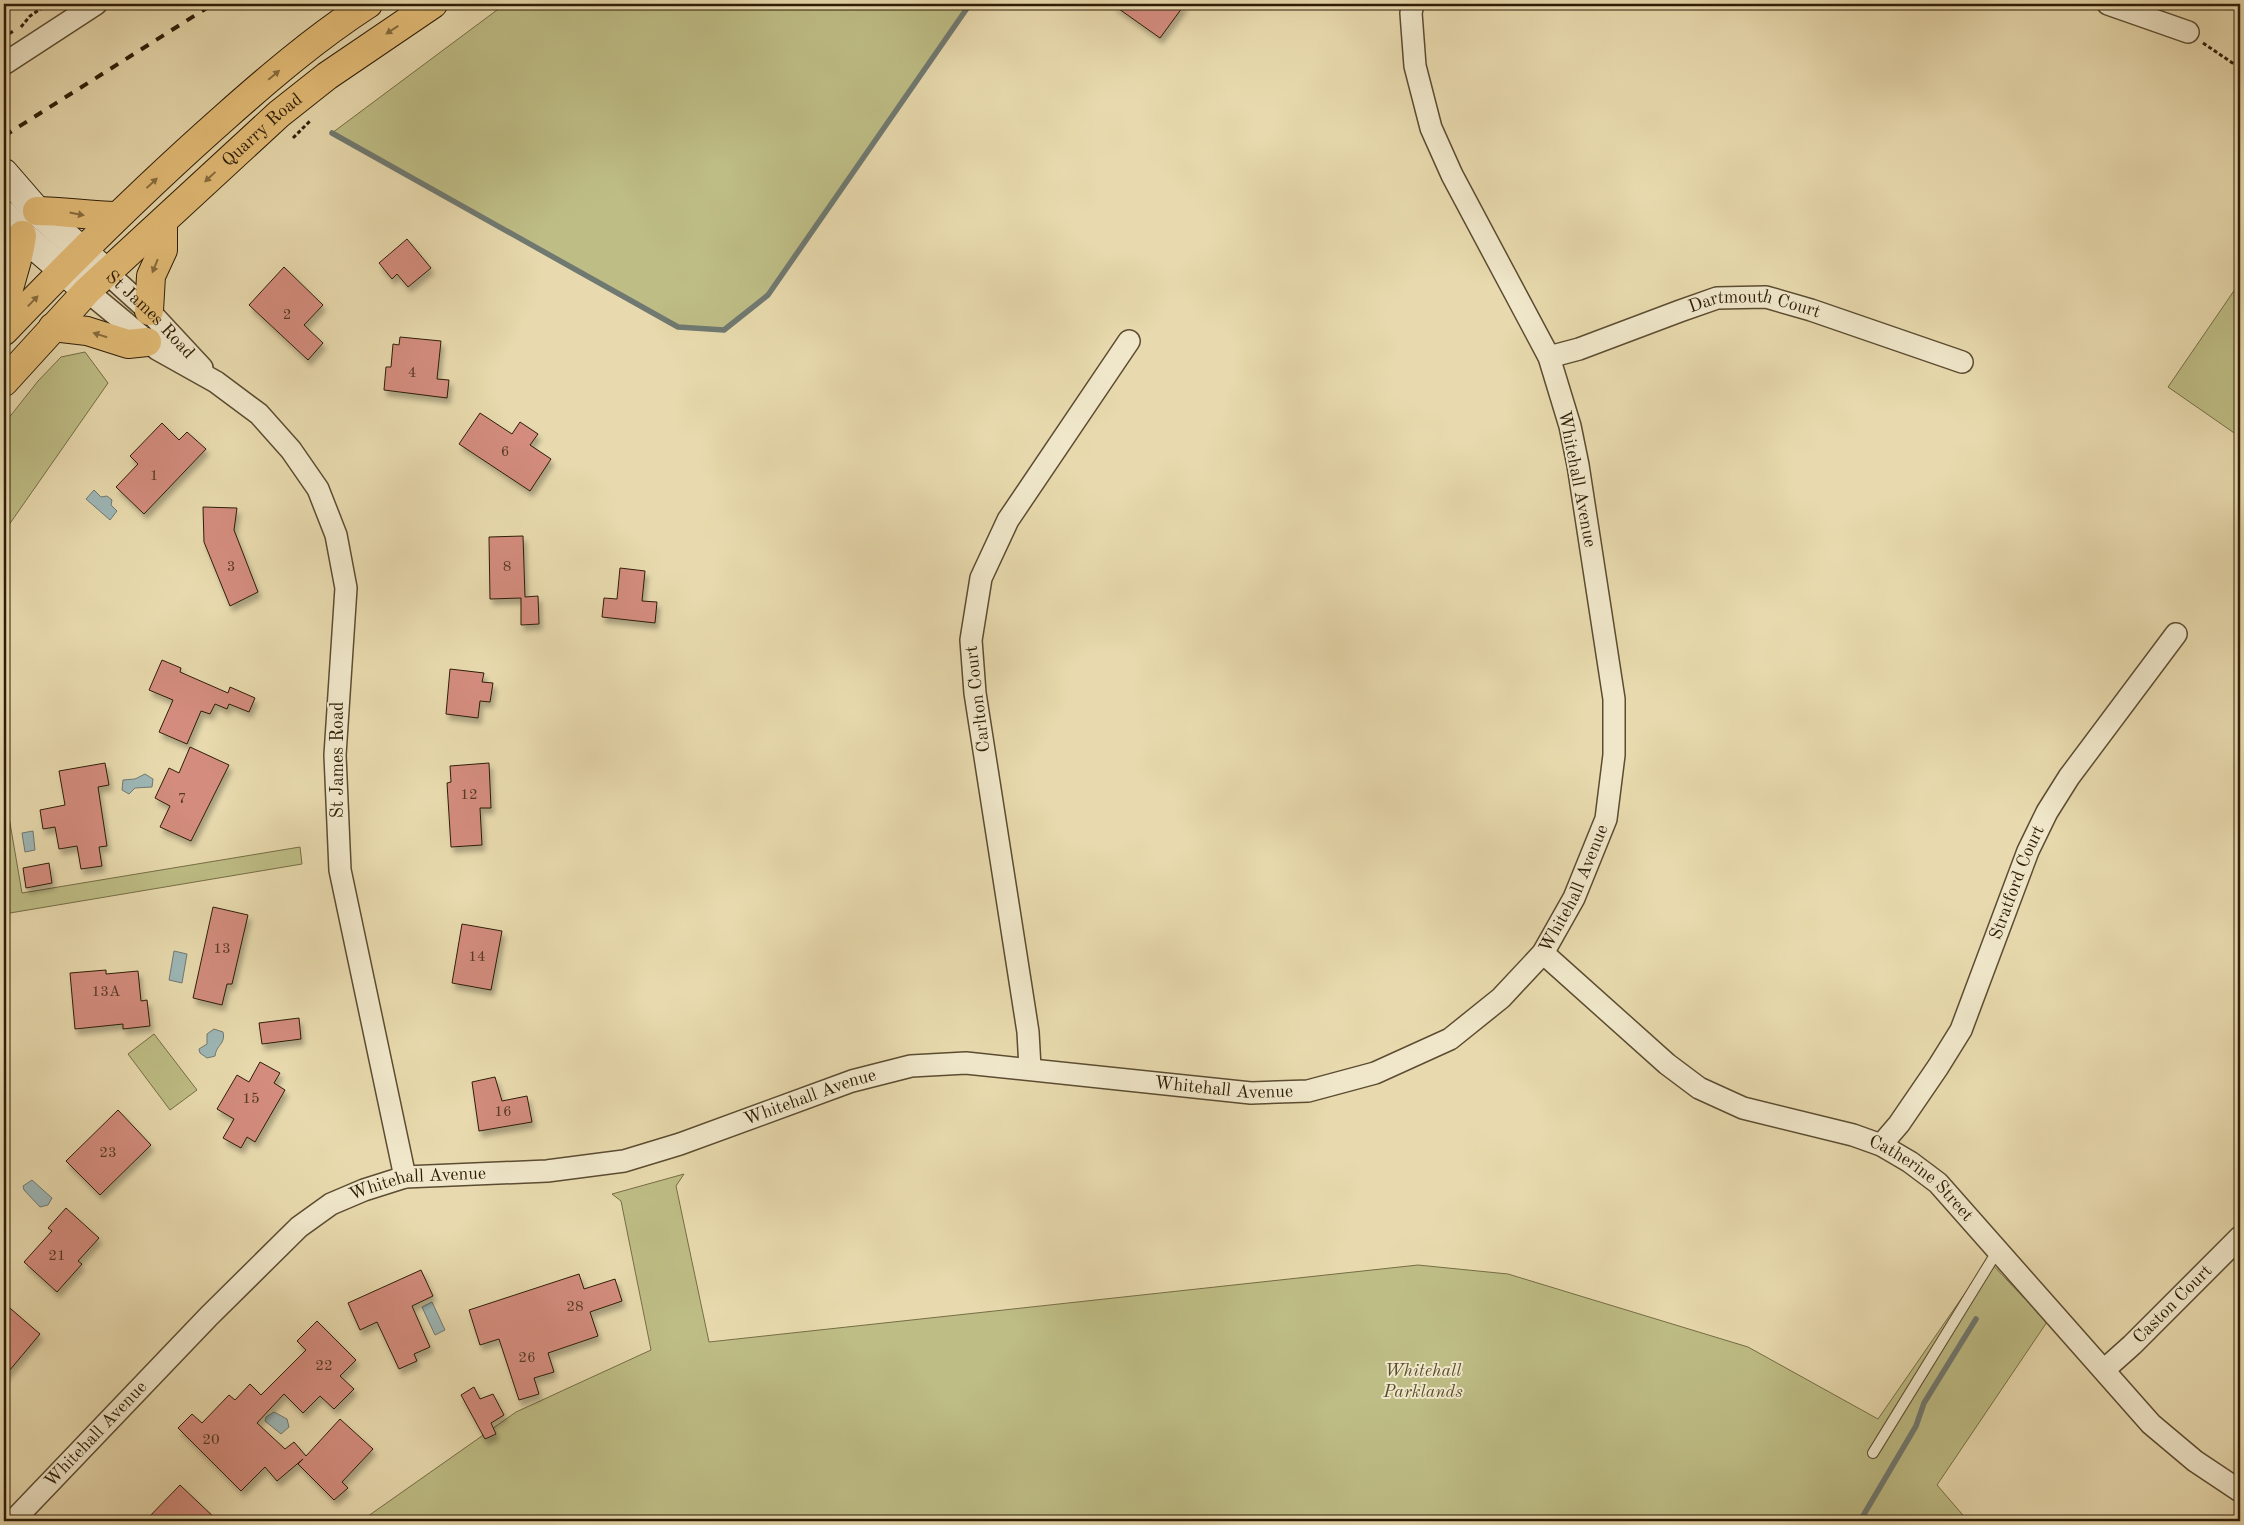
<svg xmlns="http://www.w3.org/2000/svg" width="2244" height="1525" viewBox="0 0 2244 1525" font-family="'Old Standard TT',serif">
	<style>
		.green { fill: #bebd85; stroke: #766d46 }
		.water { fill: #9db7b7; stroke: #707971 }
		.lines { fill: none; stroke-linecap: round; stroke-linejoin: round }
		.stream { stroke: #707971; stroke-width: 5.5 }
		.building { fill: #d38c7d; stroke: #2d1d07; filter: url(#shadow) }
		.lane-casing { stroke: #5c4c31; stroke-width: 12 }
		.street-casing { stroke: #5c4c31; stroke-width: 24 }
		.secondary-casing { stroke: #2d1d07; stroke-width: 30 }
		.primary-casing { stroke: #2d1d07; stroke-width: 30 }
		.path { stroke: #2d1d07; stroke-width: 3; stroke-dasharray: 4 2.5; stroke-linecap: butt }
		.lane { stroke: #f0e7ca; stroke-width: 10 }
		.street { stroke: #f0e7ca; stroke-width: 21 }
		.secondary { stroke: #f0e7ca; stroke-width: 28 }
		.primary { stroke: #e4bd77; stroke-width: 28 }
		.rail { stroke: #2d1d07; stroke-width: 4; stroke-dasharray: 9 9; stroke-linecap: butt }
		.oneway { fill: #886d3f }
		.labels { text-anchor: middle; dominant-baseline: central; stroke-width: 4; stroke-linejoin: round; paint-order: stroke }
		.number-label { font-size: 15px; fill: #563924 }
		.street-label { font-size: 18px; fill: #2d1d07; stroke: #f0e7ca }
		.park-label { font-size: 18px; font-style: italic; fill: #584d2d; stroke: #f0e7ca }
	</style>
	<defs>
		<filter id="shadow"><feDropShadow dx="3" dy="5.5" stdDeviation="2.5" flood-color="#0004"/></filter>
	</defs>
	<rect width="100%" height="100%" fill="#e8daae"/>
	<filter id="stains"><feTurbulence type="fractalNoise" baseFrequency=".004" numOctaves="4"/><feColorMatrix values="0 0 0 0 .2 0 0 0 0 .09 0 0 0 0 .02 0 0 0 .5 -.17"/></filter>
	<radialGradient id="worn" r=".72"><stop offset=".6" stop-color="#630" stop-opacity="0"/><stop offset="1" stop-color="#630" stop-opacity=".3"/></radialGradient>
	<!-- green -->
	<g class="green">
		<path d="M505 4H970L769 295 724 330 678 327 332 133Z"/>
		<path d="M2240 282V437L2168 387Z"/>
		<path d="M85 352 108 383 4 532V424L38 381 61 357Z"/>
		<path d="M4 788 22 893 300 847 302 864 4 914Z"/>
		<path d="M154 1034 197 1090 170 1110 128 1054Z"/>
		<path d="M684 1174 676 1186 709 1342 1418 1265 1508 1274 1748 1347 1878 1419 1988 1260 2047 1322 1937 1485 1968 1521H361L516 1412 651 1350 621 1201 612 1194Z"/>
	</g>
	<!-- water -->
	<g class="water">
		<path d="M94 490 101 497 107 496 112 500 111 505 117 511 110 520 86 499Z"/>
		<path d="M145 774 153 779 152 787 135 788 129 794 122 790 123 780 135 779Z"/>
		<path d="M33 831 35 850 25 852 22 833Z"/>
		<path d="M174 951 187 954 182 983 169 980Z"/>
		<path d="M214 1029 223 1032C226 1044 216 1045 215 1056L207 1058 200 1053 199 1049 207 1044V1034Z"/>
		<path d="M32 1180 52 1198 48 1205 40 1207 24 1190 23 1186Z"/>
		<path d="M432 1302 445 1330 435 1335 422 1307Z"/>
		<path d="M274 1412 287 1419 289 1427 281 1434 265 1421 266 1417Z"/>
	</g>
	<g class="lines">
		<!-- stream -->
		<g class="stream">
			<path d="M332 133 678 327 724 330 768 295 970 4"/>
			<path d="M1860 1521 1916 1426 1924 1403 1976 1319"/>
		</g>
	</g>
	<!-- building -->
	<g class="building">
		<path d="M1112 4H1185L1160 38Z"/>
		<path d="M407 239 431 268 408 287 397 274 392 279 379 263Z"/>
		<path d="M284 267 323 305 304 325 323 343 308 360 249 305Z"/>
		<path d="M400 337 441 341 437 379 449 380 447 398 384 390 386 367H391L393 344 399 345Z"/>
		<path d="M480 413 512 434 520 422 538 434 530 445 551 459 530 491 459 444Z"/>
		<path d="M162 423 179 440 187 432 206 449 144 514 116 487 138 464 130 456Z"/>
		<path d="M203 507 237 508 234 530 258 592 230 606 204 542Z"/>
		<path d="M523 536 525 597 538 596 539 624 521 625V598L490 599 489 537Z"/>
		<path d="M620 568 645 571 642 601 657 602 655 623 602 617 604 598 617 599Z"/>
		<path d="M162 660 181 668 180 672 228 693 230 687 255 698 249 712 229 704 227 709 215 704 210 714 201 711 187 744 159 732 173 700 149 690Z"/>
		<path d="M450 669 484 673 482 682 493 683 490 702 480 701 478 718 446 714Z"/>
		<path d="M190 747 229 765 191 841 160 827 170 806 155 798 169 768 179 773Z"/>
		<path d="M105 763 109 785 98 787 107 846 99 847 102 866 81 869 77 846 59 849 55 827 43 829 40 810 65 805 59 771Z"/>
		<path d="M489 763 491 808H480L482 845 451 847 447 783 451 782 450 766Z"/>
		<path d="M49 863 52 883 26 888 23 868Z"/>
		<path d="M213 907 248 915 232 984H227L222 1005 193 998Z"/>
		<path d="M462 924 502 931 491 990 452 983Z"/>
		<path d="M106 970V974L138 971 141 1001 147 1000 150 1026 123 1029V1024L75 1029 70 973Z"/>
		<path d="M299 1018 301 1039 262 1044 259 1023Z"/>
		<path d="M260 1062 280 1073 274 1083 285 1090 255 1142 247 1137 241 1148 223 1138 234 1119 217 1109 237 1075 249 1082Z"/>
		<path d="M495 1077 502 1101 527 1096 532 1122 479 1131 472 1082Z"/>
		<path d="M118 1110 151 1145 100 1195 66 1161Z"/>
		<path d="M66 1208 99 1238 78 1261 82 1264 57 1292 24 1262 52 1231 48 1228Z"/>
		<path d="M421 1270 433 1296 412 1306 430 1347 414 1354 417 1361 399 1369 377 1322 360 1330 348 1303Z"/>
		<path d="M579 1274 584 1289 615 1279 622 1301 590 1312 598 1336 548 1353 554 1372 534 1378 539 1394 519 1400 499 1339 480 1345 469 1310Z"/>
		<path d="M4 1303 40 1334 4 1377Z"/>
		<path d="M317 1321 356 1360 340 1376 354 1389 334 1409 320 1396 303 1413 284 1394 257 1423 285 1449 294 1442 306 1456 340 1419 373 1449 342 1482 348 1488 334 1500 298 1464 303 1459 277 1481 265 1467 241 1491 178 1428 192 1414 202 1423 229 1395 235 1400 250 1384 261 1395 306 1350 297 1341Z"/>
		<path d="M474 1387 480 1399 493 1394 504 1415 491 1423 496 1434 485 1439 461 1395Z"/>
		<path d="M180 1485 218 1521H145Z"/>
	</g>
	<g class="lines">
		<!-- lane casing -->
		<g class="lane-casing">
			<path id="lane" d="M1873 1453 1998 1250"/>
		</g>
		<!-- street casing -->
		<g class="street-casing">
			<g id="street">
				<path d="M2108 4 2188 32"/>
				<path d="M4 64 96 4"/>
				<path id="s1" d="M107 273 149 311 202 368"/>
				<path d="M87 291 157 349 216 382 259 414 291 450 318 489 336 535 346 588 335 755 340 870 405 1177"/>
				<path id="s2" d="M1549 357 1579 349 1680 311 1717 298 1766 297 1811 310 1962 362"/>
				<path id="s3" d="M1543 953 1667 1064 1699 1088 1743 1108 1853 1135 1881 1145 1910 1162 1938 1183 2151 1424 2195 1461 2240 1491"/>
				<path d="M1030 1068 1028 1032 975 693 971 640 981 578 1008 520 1129 341"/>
				<path id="s4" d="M1881 1145 1899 1124 1938 1067 1961 1030 2028 851 2047 812 2069 777 2176 634"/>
				<path id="s5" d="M2104 1370 2132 1345 2240 1237"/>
				<path id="s6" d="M13 1521 209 1316 299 1227 331 1204 364 1190 405 1177 547 1171 624 1161 680 1144 852 1081 911 1066 966 1063 1251 1093 1308 1091 1375 1073 1450 1039 1501 998 1543 953 1574 898 1606 819 1614 755V699L1578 465 1570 426 1549 357 1452 175 1431 128 1415 66 1411 13 1413 4"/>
			</g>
		</g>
		<!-- secondary casing -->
		<g class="secondary-casing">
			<g id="secondary">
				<path d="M4 173 37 211 107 273"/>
				<path d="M4 215 22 235 87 291"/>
			</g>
		</g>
		<!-- primary casing -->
		<g class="primary-casing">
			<g id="primary">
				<path d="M37 211C64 211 90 216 116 216"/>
				<path d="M149 311 151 276 163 250V222"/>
				<path d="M4 316C6 287 19 264 22 235"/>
				<path d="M53 327 87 331 128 344 147 342"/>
				<path d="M4 331C75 257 148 185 225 117 270 77 317 37 368 4"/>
				<path id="s7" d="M4 382 87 291 279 114 327 76 433 4"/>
			</g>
		</g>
		<!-- path -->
		<g class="path">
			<path d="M21 27 30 16 48 4"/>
			<path d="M4 37 15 30"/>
			<path d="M2203 43 2240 68"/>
			<path d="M293 138 310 121"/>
		</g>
		<!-- lane -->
		<use href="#lane" class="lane"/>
		<!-- street -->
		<use href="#street" class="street"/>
		<!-- secondary -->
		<use href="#secondary" class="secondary"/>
		<!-- primary -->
		<use href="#primary" class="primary"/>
		<!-- rail -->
		<path class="rail" d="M4 136 213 4"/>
	</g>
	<!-- one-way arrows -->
	<defs><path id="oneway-solid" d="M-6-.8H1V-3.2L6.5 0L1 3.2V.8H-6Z" transform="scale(1.25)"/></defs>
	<g class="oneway">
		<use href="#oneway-solid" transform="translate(392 30) rotate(147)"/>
		<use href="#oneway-solid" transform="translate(274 75) rotate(-40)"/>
		<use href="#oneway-solid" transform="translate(210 177) rotate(137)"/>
		<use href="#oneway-solid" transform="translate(152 183) rotate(-43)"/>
		<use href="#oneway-solid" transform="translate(77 214) rotate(11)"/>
		<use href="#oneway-solid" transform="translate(155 266) rotate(112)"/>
		<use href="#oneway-solid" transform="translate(33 301) rotate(-46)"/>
		<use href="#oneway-solid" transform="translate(100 335) rotate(-162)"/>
	</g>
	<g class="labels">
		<!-- number labels -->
		<g class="number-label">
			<text x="287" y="315">2</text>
			<text x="412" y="373">4</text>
			<text x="505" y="452">6</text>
			<text x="154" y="476">1</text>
			<text x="231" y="567">3</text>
			<text x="507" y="567">8</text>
			<text x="469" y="795">12</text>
			<text x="182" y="799">7</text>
			<text x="222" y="949">13</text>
			<text x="477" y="957">14</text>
			<text x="106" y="992">13A</text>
			<text x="251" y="1099">15</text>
			<text x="503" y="1112">16</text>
			<text x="108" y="1153">23</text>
			<text x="57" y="1256">21</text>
			<text x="575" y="1307">28</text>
			<text x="527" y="1358">26</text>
			<text x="324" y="1366">22</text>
			<text x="211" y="1440">20</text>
		</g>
		<!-- street labels -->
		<g class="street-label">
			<text stroke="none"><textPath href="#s7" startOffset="361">Quarry Road</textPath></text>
			<text stroke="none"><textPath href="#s2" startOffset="216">Dartmouth Court</textPath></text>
			<text stroke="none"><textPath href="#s1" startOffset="60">St James Road</textPath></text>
			<text transform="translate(1577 479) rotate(79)">Whitehall Avenue</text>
			<text transform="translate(978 699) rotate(-97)">Carlton Court</text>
			<text transform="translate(338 760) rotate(-90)">St James Road</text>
			<text stroke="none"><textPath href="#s4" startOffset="298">Stratford Court</textPath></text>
			<text stroke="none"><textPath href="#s6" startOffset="1800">Whitehall Avenue</textPath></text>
			<text stroke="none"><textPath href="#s6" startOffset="1365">Whitehall Avenue</textPath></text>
			<text stroke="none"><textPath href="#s6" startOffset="945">Whitehall Avenue</textPath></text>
			<text stroke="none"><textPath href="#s3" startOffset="450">Catherine Street</textPath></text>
			<text stroke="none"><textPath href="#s6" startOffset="540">Whitehall Avenue</textPath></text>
			<text stroke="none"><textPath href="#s5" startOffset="95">Caston Court</textPath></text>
			<text stroke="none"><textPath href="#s6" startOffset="120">Whitehall Avenue</textPath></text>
		</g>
		<!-- park labels -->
		<g class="park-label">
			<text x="1423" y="1371">Whitehall<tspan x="1423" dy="21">Parklands</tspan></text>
		</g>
	</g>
	<!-- margin -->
	<rect width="2244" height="1525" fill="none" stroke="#e8daae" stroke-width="20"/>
	<rect x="5" y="5" width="2234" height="1515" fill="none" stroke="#2d1d07" stroke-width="2.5"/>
	<rect x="10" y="10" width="2224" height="1505" fill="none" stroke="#2d1d07"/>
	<rect width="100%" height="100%" filter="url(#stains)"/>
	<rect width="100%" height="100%" fill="url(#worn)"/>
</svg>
